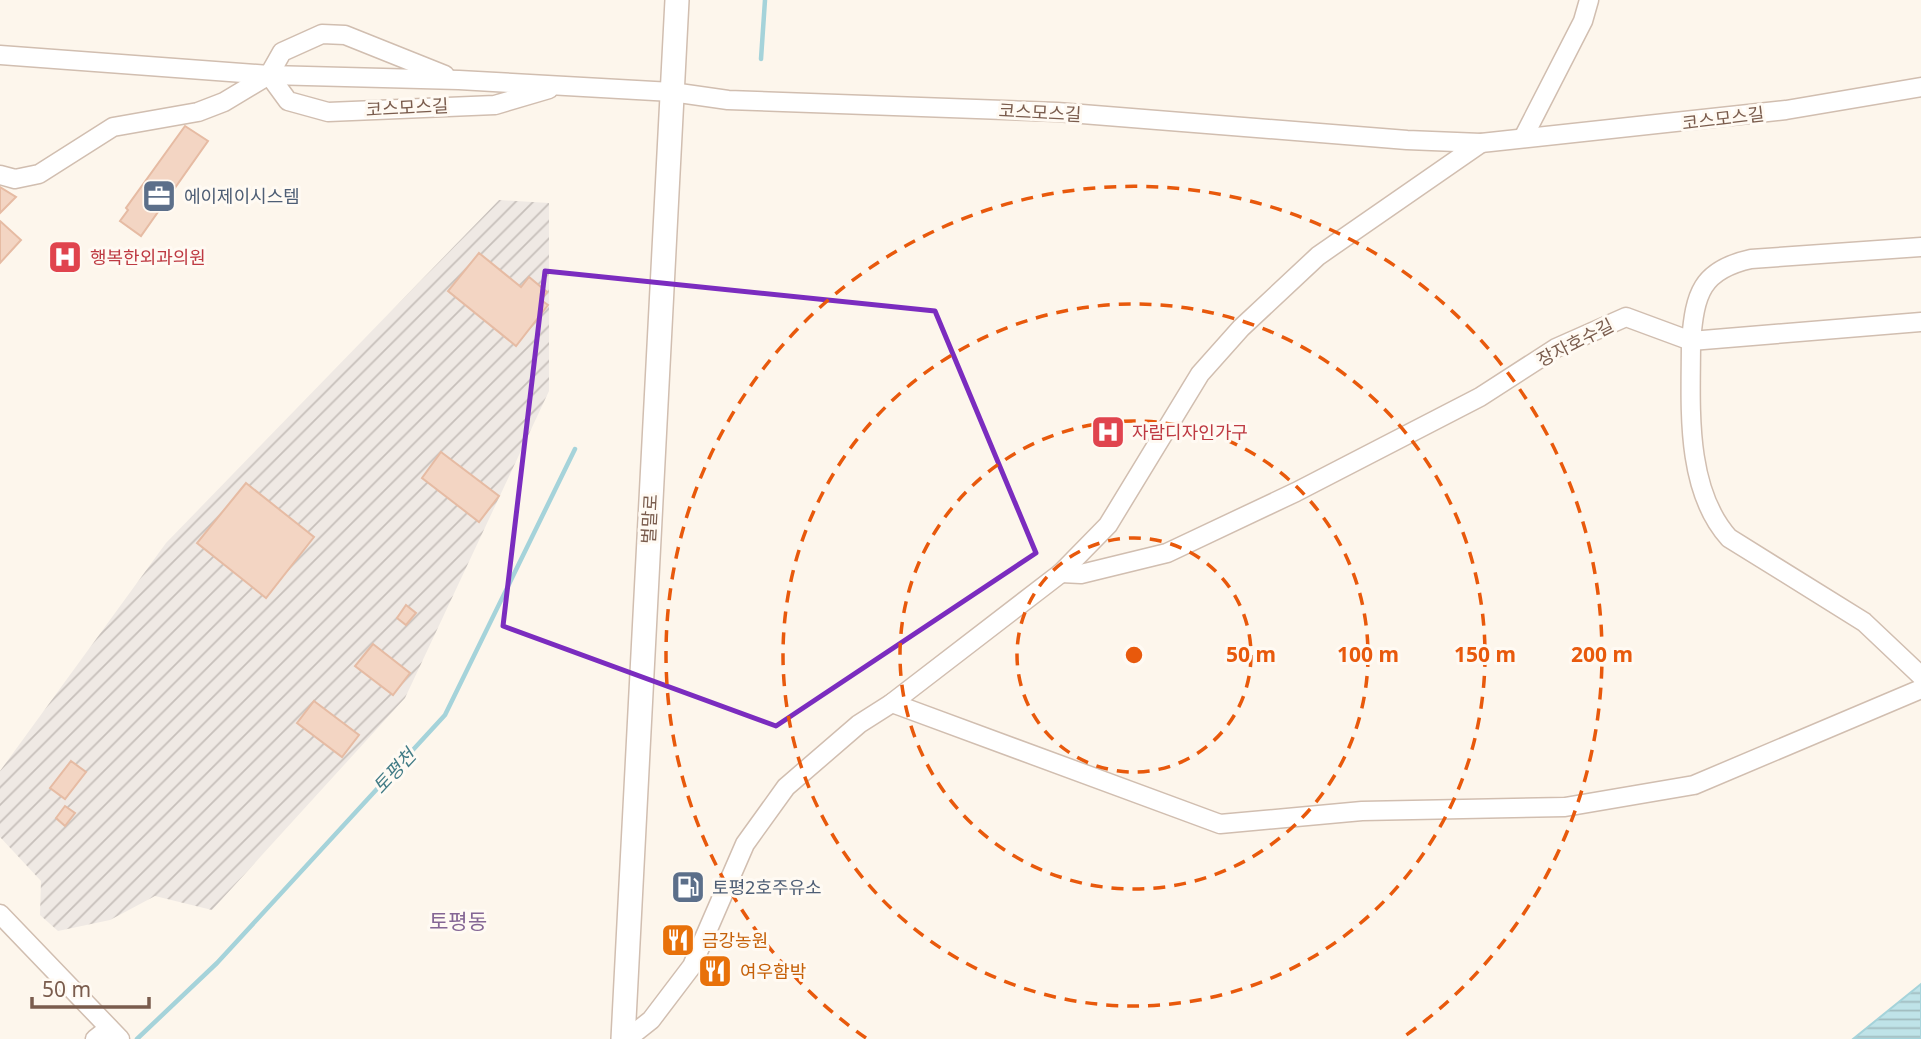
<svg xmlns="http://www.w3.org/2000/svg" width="1921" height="1039" viewBox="0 0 1921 1039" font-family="'Noto Sans','Noto Sans KR',sans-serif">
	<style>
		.industrial { fill: url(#industrial-furrows) }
		.water { fill: url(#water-rules); stroke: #a5d3da; stroke-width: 2 }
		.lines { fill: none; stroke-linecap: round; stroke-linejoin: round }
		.stream { stroke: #a5d3da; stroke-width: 4.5 }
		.building { fill: #f3d5c3; stroke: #e6bba3; stroke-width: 2 }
		.minor-casing { stroke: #d1beb0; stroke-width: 21 }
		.tertiary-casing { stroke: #d1beb0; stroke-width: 26 }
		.minor { stroke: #fff; stroke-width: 18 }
		.tertiary { stroke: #fff; stroke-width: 23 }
		.marked { fill: none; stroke: #7b2cbf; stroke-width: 5; stroke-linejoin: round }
		.ring { fill: none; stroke: #e8590c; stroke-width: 3.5; stroke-dasharray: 12 9 }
		.labels { text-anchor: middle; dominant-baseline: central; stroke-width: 6; stroke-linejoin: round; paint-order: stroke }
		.street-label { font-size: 18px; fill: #7a5c4d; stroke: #fffaf3 }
		.service-label { font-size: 18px; fill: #4e5e75; stroke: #fffaf3; text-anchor: start }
		.health-label { font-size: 18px; fill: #be3a42; stroke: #fffaf3; text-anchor: start }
		.food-label { font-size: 18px; fill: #c56008; stroke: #fffaf3; text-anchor: start }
		.water-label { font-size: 19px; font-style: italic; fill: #437c86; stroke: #fffaf3 }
		.quarter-label { font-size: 21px; fill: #846695; stroke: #fffaf3 }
		.centre { fill: #e8590c; stroke: #fffaf3; stroke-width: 3.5 }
		.ring-label { font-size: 21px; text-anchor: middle; font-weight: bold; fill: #e8590c; stroke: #fffaf3; stroke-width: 6; stroke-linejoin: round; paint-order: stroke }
	</style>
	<defs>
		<pattern id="industrial-furrows" width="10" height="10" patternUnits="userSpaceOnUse" patternTransform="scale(1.75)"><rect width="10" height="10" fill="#efe9e4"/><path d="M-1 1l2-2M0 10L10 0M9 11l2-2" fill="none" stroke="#c7c0bb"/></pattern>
		<pattern id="water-rules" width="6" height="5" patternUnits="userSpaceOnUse" patternTransform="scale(1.75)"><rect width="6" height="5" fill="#bfe3e8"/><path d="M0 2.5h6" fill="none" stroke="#a0bbbe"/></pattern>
	</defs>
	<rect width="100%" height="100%" fill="#fdf6ec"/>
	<!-- industrial -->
	<path class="industrial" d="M499 200 549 203V391L405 698 212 910 155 896 110 920 58 931 40 915 41 881 0 837V771L166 543Z"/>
	<!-- water -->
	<path class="water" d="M1921 984V1039H1853Z"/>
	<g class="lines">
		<!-- stream -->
		<g class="stream">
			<path d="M761 59 765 0"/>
			<path d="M137 1039 217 963 445 715 575 449"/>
		</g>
	</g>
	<!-- building -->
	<g class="building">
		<path d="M185 126 208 141 141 236 120 221 128 210 126 208Z"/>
		<path d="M0 187 16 197 0 213Z"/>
		<path d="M0 221 21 240 0 263Z"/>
		<path d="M479 253 521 287 529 277 547 292 541 300 548 305 516 346 448 291Z"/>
		<path d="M441 452 499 496 479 522 422 478Z"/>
		<path d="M246 483 314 537 266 598 197 543Z"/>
		<path d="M406 605 416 613 406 625 397 618Z"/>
		<path d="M373 644 410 673 393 695 355 666Z"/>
		<path d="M314 701 359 735 342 757 297 723Z"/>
		<path d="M71 761 86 772 65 799 50 788Z"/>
		<path d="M65 806 75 813 65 826 56 818Z"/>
	</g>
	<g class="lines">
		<!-- minor casing -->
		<g class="minor-casing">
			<g id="minor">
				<path d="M0 55 269 75 459 80 672 92 728 100 1057 112 1407 140 1481 143 1786 110 1921 87"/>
				<path d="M269 75 288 101 328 112 495 105 549 89"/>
				<path d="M1523 138 1583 21 1589 0"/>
				<path d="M0 175 15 179 39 174 113 127 198 112 224 102 269 75 282 52 322 34 345 35 445 75"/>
				<path d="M1921 247 1751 259C1701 270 1695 294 1691 341L1921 322"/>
				<path d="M1061 573 1081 574 1167 553 1296 492 1480 397 1556 348 1626 317 1691 341C1691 404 1684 488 1729 538L1864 622 1921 676"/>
				<path d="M892 703 1220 824 1362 811 1565 807 1694 785 1921 689"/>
				<path d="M0 914 120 1039"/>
				<path d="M95 1039 109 1028"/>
				<path d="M627 1039 651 1020 692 966 745 844 786 787 859 724 892 703 1061 573 1108 525 1200 374 1241 328 1318 256 1481 143"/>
			</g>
		</g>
		<!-- tertiary casing -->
		<g class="tertiary-casing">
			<path id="tertiary" d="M623 1039 677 0"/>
		</g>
		<!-- minor -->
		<use href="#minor" class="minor"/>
		<!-- tertiary -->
		<use href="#tertiary" class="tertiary"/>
	</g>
	<!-- marked area -->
	<path class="marked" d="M545 271 935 311 1036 553 776 726 503 626Z"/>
	<!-- distance rings -->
	<g class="ring">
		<circle cx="1134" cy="655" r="117"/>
		<circle cx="1134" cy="655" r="234"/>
		<circle cx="1134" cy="655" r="351"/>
		<path d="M866 1038A468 468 0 1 1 1402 1038"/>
	</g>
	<!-- icons -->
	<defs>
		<g id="office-square" transform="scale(1.75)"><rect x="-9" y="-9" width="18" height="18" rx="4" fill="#5c6f8a" stroke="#fffaf3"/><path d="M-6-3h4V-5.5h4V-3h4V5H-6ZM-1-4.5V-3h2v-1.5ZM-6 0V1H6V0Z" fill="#fff"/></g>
		<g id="hospital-square" transform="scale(1.75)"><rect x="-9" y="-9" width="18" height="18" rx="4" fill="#e0444e" stroke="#fffaf3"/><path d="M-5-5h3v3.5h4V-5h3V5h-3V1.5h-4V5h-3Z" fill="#fff"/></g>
		<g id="fuel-square" transform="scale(1.75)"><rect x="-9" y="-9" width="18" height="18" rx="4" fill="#5c6f8a" stroke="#fffaf3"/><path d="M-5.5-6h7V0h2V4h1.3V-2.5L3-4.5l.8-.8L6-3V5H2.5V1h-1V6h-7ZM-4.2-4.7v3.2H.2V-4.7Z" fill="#fff"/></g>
		<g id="restaurant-square" transform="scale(1.75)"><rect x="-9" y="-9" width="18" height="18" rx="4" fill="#e8710a" stroke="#fffaf3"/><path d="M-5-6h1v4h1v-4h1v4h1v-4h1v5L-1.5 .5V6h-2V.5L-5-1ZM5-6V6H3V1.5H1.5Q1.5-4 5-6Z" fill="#fff"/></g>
	</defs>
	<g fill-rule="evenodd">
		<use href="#office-square" x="159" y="196"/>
		<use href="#hospital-square" x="65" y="257"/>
		<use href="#hospital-square" x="1108" y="432"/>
		<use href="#fuel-square" x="688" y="887"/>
		<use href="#restaurant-square" x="678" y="940"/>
		<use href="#restaurant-square" x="715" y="971"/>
	</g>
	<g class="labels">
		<!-- street labels -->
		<g class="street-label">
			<text transform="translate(407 107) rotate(-3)">코스모스길</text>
			<text transform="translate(1040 112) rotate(3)">코스모스길</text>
			<text transform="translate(1723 118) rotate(-7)">코스모스길</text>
			<text transform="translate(1575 342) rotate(-27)">장자호수길</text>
			<text transform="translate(649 519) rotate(-87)">벌말로</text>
		</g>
		<!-- service labels -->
		<g class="service-label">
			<text x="184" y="196">에이제이시스템</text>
			<text x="712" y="887">토평2호주유소</text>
		</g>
		<!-- health labels -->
		<g class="health-label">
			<text x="90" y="257">행복한외과의원</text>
			<text x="1132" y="432">자람디자인가구</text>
		</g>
		<!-- food labels -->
		<g class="food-label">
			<text x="702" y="940">금강농원</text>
			<text x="740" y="971">여우함박</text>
		</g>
		<!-- water labels -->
		<g class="water-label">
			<text transform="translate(394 771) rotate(-47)">토평천</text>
		</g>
		<!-- quarter labels -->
		<g class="quarter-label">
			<text x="458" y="921">토평동</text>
		</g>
	</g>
	<circle cx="1134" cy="655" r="10" class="centre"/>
	<g class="ring-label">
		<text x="1251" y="662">50 m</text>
		<text x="1368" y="662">100 m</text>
		<text x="1485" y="662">150 m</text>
		<text x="1602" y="662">200 m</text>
	</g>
	<!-- scale -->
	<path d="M32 997v10h117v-10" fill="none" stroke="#7a5c4d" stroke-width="3.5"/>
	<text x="42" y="997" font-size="21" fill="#7a5c4d" stroke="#fffaf3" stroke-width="5" paint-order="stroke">50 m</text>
</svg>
